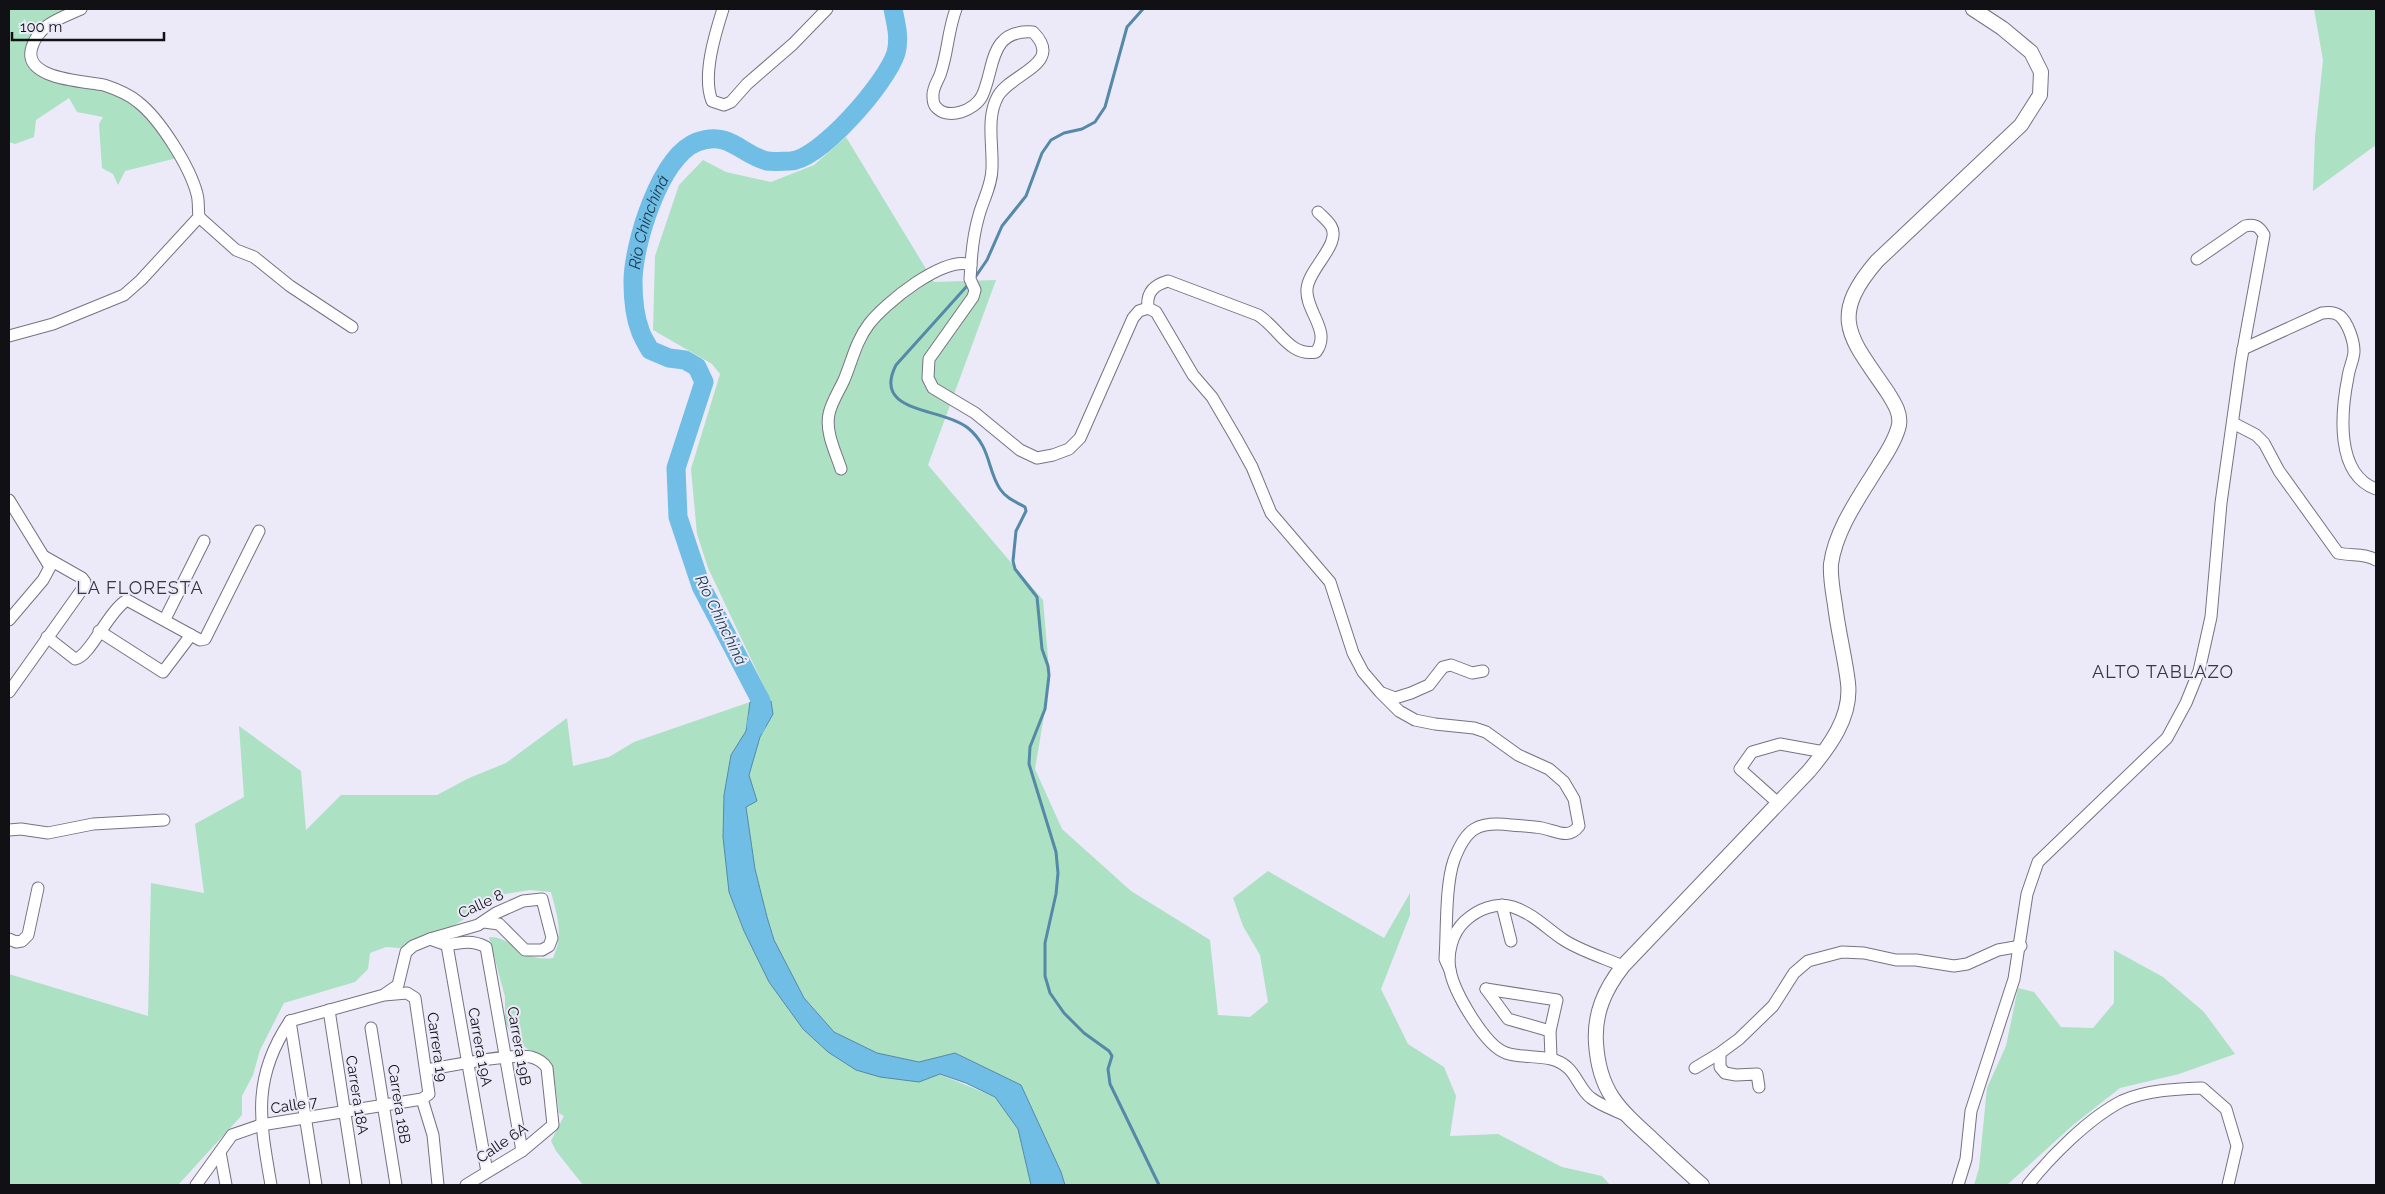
<svg xmlns="http://www.w3.org/2000/svg" width="2385" height="1194" viewBox="0 0 2385 1194" font-family="Raleway,sans-serif">
	<style>
		.green { fill: #ade1c4 }
		.water { fill: #70bde6; stroke: #5489a7 }
		.lines { fill: none; stroke-linecap: round; stroke-linejoin: round }
		.stream { stroke: #5489a7; stroke-width: 3 }
		.river { stroke: #70bde6; stroke-width: 19 }
		.minor-casing { stroke: #767381; stroke-width: 13 }
		.major-casing { stroke: #767381; stroke-width: 16 }
		.minor { stroke: #fff; stroke-width: 11 }
		.major { stroke: #fff; stroke-width: 14 }
		.labels { text-anchor: middle; dominant-baseline: central; stroke-width: 4; stroke-linejoin: round; paint-order: stroke }
		.street-label { font-size: 15px; fill: #111015; stroke: #ece9f9 }
		.water-label { font-size: 16px; font-style: italic; fill: #183a4c; stroke: #ece9f9 }
		.quarter-label { font-size: 18px; letter-spacing: 1px; fill: #393642; stroke: #ece9f9 }
	</style>
	<rect width="100%" height="100%" fill="#ece9f9"/>
	<!-- green -->
	<g class="green">
		<path d="M9 9H72C46 20 20 31 30 63 64 75 104 84 134 104 150 114 166 142 177 158L125 171 118 185 113 174 102 168 99 124 103 117 77 112 69 98 36 120 34 137 15 144 9 142Z"/>
		<path d="M2314 9H2376V145L2313 191 2315 137 2323 60Z"/>
		<path d="M846 137 934 282 996 280 928 465 1043 600 1050 680 1035 769 1062 829 1131 891 1210 940 1218 1015 1250 1017 1268 1002 1260 955 1243 926 1233 898 1268 871 1384 938 1410 893V915L1381 989 1408 1044 1444 1067 1456 1096 1450 1136 1498 1134 1562 1167 1602 1176 1610 1185H1065L1061 1172 1021 1085 955 1053 919 1062 877 1053 834 1032 804 998 774 940 767 917 755 869 746 806 757 801 749 775 760 737 773 714 771 701 708 568 697 534 691 469 720 374 712 364 653 330 655 256 679 185 703 160 726 172 771 182 814 165Z"/>
		<path d="M750 702 746 731 731 755 724 795 729 892 744 931 769 982 803 1029 919 1082 939 1074 995 1097 1018 1129 1031 1185H583L556 1151 551 1141 564 1116 559 1113 555 1083 548 1059 536 1056 514 1038 505 1023V997L489 937C511 935 522 963 553 958 564 934 557 915 551 892L530 890 505 894 453 926 400 948 386 947 370 953 368 969 355 982 284 1003 260 1050 253 1075 242 1096V1115L178 1185H9V974L148 1016 151 883 204 893 195 824 244 797 239 726 301 771 306 830 341 795H437L469 778 506 763 567 718 573 766 609 757 634 742Z"/>
		<path d="M2114 950 2163 977 2204 1012 2235 1054 2179 1074 2120 1088 2073 1125 2007 1185H1974L1979 1168 1987 1088 2006 1046 2018 988 2034 992 2061 1027 2093 1028 2114 1003Z"/>
	</g>
	<!-- water -->
	<path class="water" d="M771 701 773 714 760 737 749 775 757 801 746 807 755 869 767 917 774 940 804 998 834 1032 877 1053 919 1062 955 1053 1021 1085 1061 1172 1065 1185H1031L1018 1129 995 1097 966 1083 940 1074 919 1082 880 1077 856 1070 828 1052 803 1029 769 982 744 931 729 892 723 837 724 795 731 755 746 731 750 702Z"/>
	<g class="lines">
		<!-- stream -->
		<g class="stream">
			<path d="M976 276 987 260 1002 226 1026 196 1042 153 1051 140 1064 133 1082 129 1095 122 1105 107 1127 27 1143 9"/>
			<path d="M967 286 896 365C871 414 942 407 968 428 991 447 987 469 1000 489 1006 498 1016 502 1025 507L1026 511 1016 531 1013 561 1015 569 1037 597 1042 649 1048 666 1049 675 1045 709 1030 747 1029 764 1056 852 1058 873 1056 894 1045 943V976L1050 993 1064 1013 1084 1033 1109 1051 1112 1056 1108 1069 1110 1084 1159 1185"/>
		</g>
		<!-- river -->
		<path class="river" id="s1" d="M756 726 761 701 701 586 678 517 676 468 704 382 697 367 685 360 669 358 650 350C647 344 642 337 640 330 635 317 633 296 633 282 633 245 660 156 697 142 730 130 741 155 767 161 774 162 783 161 790 161 820 160 887 82 896 53 900 38 896 24 893 9"/>
		<!-- minor casing -->
		<g class="minor-casing">
			<g id="minor">
				<path d="M723 9C715 34 702 76 712 101L724 105 731 102 747 84 793 44 827 9"/>
				<path d="M956 9C948 30 948 51 941 72 939 80 932 87 933 97 933 100 934 105 936 107 948 121 975 110 982 96 995 69 988 29 1033 32 1065 64 1011 73 998 96 986 117 993 144 992 168 992 185 983 200 979 215 974 232 972 248 971 265"/>
				<path d="M199 217 236 250 254 257 290 286 352 327"/>
				<path d="M1148 308C1146 292 1154 285 1168 281L1258 315C1279 328 1289 357 1316 352 1332 331 1305 311 1307 289 1308 269 1342 244 1331 226 1328 221 1322 216 1318 212"/>
				<path d="M9 336 53 324 124 295 141 280 199 217C198 210 199 201 197 194 190 167 160 119 138 102 130 95 113 88 104 85 86 81 21 80 32 47 39 24 61 18 81 9"/>
				<path d="M2243 349 2322 313C2328 312 2335 312 2340 316 2348 323 2354 341 2354 351 2354 359 2349 368 2348 377 2341 412 2335 474 2376 489"/>
				<path d="M2233 423 2256 435 2264 443 2279 471 2338 553C2352 556 2365 553 2376 560"/>
				<path d="M841 469C836 453 825 432 829 414 831 403 839 391 844 380 852 361 856 341 869 324 884 304 945 254 971 265L970 279 975 290 973 297 929 359 928 378 933 388 975 413 1020 450 1037 458 1053 455 1069 449 1080 438 1133 318 1139 311 1148 308 1156 312 1193 375 1212 397 1236 438 1252 467 1271 513 1330 582 1353 653 1363 672 1380 692 1399 711 1415 720 1435 724 1474 728 1486 732 1518 755 1549 769 1564 782 1574 799 1579 826C1568 840 1557 831 1542 828 1532 826 1521 826 1511 825 1478 821 1466 828 1454 860 1445 886 1447 931 1445 959L1450 970"/>
				<path d="M9 500 50 567 43 580 9 620"/>
				<path d="M165 619 204 541"/>
				<path d="M99 631 163 672 191 635"/>
				<path d="M47 637 75 659C90 657 108 611 127 600L200 640 205 639 259 531"/>
				<path d="M9 692 83 588 85 582 82 578 45 557"/>
				<path d="M1382 693 1395 698 1411 693 1429 685 1443 667 1451 665 1472 673 1483 671"/>
				<path d="M1778 803 1740 769 1752 752 1780 744 1824 752"/>
				<path d="M9 830 21 829 48 833 93 824 164 820"/>
				<path d="M1502 905 1511 941"/>
				<path d="M9 939 16 942 22 941 28 935 38 888"/>
				<path d="M430 939 447 945 487 1172"/>
				<path d="M447 945C462 942 473 940 486 947L522 1151"/>
				<path d="M1623 966C1604 958 1581 951 1564 940 1547 929 1534 914 1513 907 1496 902 1478 909 1465 921 1452 933 1447 953 1450 970 1454 992 1485 1046 1506 1053 1527 1060 1551 1052 1568 1068 1577 1076 1581 1091 1591 1098 1600 1105 1614 1110 1625 1115"/>
				<path d="M1486 989 1557 1000 1550 1031 1551 1058"/>
				<path d="M1486 989 1508 1019 1550 1031"/>
				<path d="M385 994 398 985 406 952 413 946 430 939 478 925 496 913 523 901 542 899 552 938 549 946 542 950H525L499 924 484 922"/>
				<path d="M329 1010 356 1185"/>
				<path d="M290 1021 316 1185"/>
				<path d="M371 1028 396 1185"/>
				<path d="M1720 1053V1067L1725 1073 1736 1075 1757 1074 1759 1087"/>
				<path d="M1695 1068 1720 1053 1739 1039 1773 1006 1794 973 1808 961 1842 952 1864 953 1896 960H1916L1954 966 1967 964 1998 950 2021 946"/>
				<path d="M426 1070C448 1066 512 1053 531 1057 538 1059 544 1063 547 1068L553 1125 522 1151 466 1185"/>
				<path d="M422 1099 433 1135 438 1185"/>
				<path d="M220 1152 226 1185"/>
				<path d="M196 1185 232 1135 261 1125 422 1099 429 1094 415 998 407 993 384 995 290 1021"/>
				<path d="M271 1185C260 1121 251 1079 290 1021"/>
				<path d="M1958 1185 1966 1159 1971 1111 2014 979 2027 894 2038 862 2167 738 2186 703 2199 671 2211 617 2221 503 2241 361 2264 235C2259 226 2255 224 2245 226L2197 259"/>
				<path d="M2028 1185C2051 1156 2089 1118 2122 1101 2147 1090 2176 1089 2202 1088L2226 1109 2237 1146 2228 1185"/>
			</g>
		</g>
		<!-- major casing -->
		<g class="major-casing">
			<path id="major" d="M1702 1185C1685 1170 1668 1154 1651 1138 1618 1108 1599 1091 1596 1043 1594 1013 1605 989 1623 966L1809 771C1829 747 1852 717 1848 683 1845 657 1838 631 1835 605 1833 592 1830 577 1831 564 1836 528 1861 495 1879 465 1887 453 1896 439 1899 425 1901 413 1894 403 1888 393 1851 338 1827 319 1877 261L2021 125 2040 95 2041 72 2031 52 2002 28 1973 9"/>
		</g>
		<!-- minor -->
		<use href="#minor" class="minor"/>
		<!-- major -->
		<use href="#major" class="major"/>
	</g>
	<g class="labels">
		<!-- street labels -->
		<g class="street-label">
			<text transform="translate(481 904) rotate(-25)">Calle 8</text>
			<text transform="translate(519 1046) rotate(80)">Carrera 19B</text>
			<text transform="translate(437 1047) rotate(82)">Carrera 19</text>
			<text transform="translate(480 1047) rotate(80)">Carrera 19A</text>
			<text transform="translate(357 1095) rotate(81)">Carrera 18A</text>
			<text transform="translate(399 1104) rotate(81)">Carrera 18B</text>
			<text transform="translate(294 1105) rotate(-9)">Calle 7</text>
			<text transform="translate(502 1143) rotate(-34)">Calle 6A</text>
		</g>
		<!-- water labels -->
		<g class="water-label">
			<text stroke="none"><textPath href="#s1" startOffset="568">Río Chinchiná</textPath></text>
			<text transform="translate(721 620) rotate(64)">Río Chinchiná</text>
		</g>
		<!-- quarter labels -->
		<g class="quarter-label">
			<text x="140" y="587">LA FLORESTA</text>
			<text x="2163" y="671">ALTO TABLAZO</text>
		</g>
	</g>
	<!-- border -->
	<rect width="2385" height="1194" fill="none" stroke="#111015" stroke-width="20"/>
	<!-- scale -->
	<path d="M12 32v8h152v-8" fill="none" stroke="#111015" stroke-width="2.5"/>
	<text x="20" y="32" font-size="15" fill="#111015" stroke="#ece9f9" stroke-width="4" paint-order="stroke">100 m</text>
</svg>
